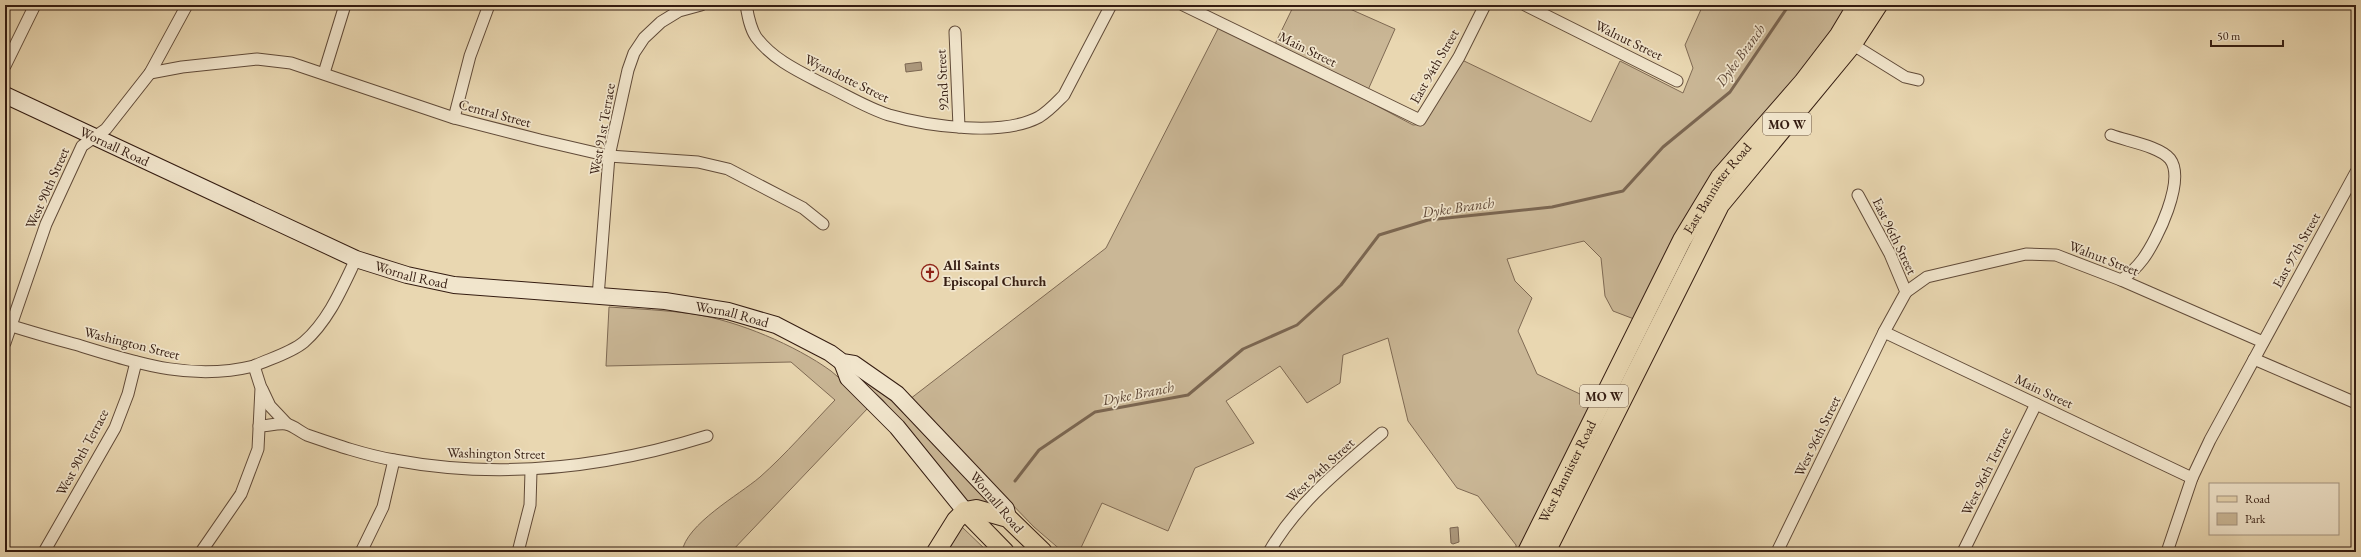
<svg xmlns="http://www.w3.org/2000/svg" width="2361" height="557" viewBox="0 0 2361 557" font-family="'EB Garamond',serif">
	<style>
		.green { fill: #cab796; stroke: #7f6a54 }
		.water { fill: #ab977b; stroke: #7b6651 }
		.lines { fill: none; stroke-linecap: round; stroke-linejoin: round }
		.stream { stroke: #7b6651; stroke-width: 3 }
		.street-casing { stroke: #614b39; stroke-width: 13 }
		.secondary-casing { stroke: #341c11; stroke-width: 18 }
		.primary-casing { stroke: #341c11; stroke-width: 20 }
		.street { stroke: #f1e5cc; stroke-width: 11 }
		.secondary { stroke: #f1e5cc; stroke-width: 16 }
		.primary { stroke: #e9d7b1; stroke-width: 18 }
		.labels { text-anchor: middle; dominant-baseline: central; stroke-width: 3.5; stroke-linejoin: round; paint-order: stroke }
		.shield { fill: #f1e5cc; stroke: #6d5849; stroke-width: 1 }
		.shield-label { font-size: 13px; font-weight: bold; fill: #341c11 }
		.street-label { font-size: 14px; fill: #341c11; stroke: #f1e5cc }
		.poi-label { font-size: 14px; font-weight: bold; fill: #341c11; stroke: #f1e5cc; text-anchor: start }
		.water-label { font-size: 15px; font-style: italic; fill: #5e4736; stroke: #f1e5cc }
	</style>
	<rect width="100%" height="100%" fill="#e9d7b1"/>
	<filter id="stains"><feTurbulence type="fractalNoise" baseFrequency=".005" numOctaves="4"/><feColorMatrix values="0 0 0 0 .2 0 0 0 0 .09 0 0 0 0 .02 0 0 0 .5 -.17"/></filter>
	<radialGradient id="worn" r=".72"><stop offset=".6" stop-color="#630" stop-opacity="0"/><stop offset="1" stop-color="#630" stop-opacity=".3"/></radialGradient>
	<!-- green -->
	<g class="green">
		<path d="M1294 5H1341L1395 29 1364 99 1413 125 1424 124 1462 60 1591 122 1620 61 1683 93 1693 68 1685 45 1703 5H1850L1634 319 1613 311 1605 296 1601 258 1584 241 1507 259 1515 281 1532 298 1518 331 1537 374 1595 401 1518 552H1516V545L1478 496 1457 488 1408 421 1388 338 1343 355 1340 383 1307 403 1280 366 1226 401 1254 443 1195 468 1168 531 1102 503 1079 552H1063L1034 527 910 399 1106 248 1223 19 1275 44Z"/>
		<path d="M609 307C637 309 666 310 694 314 738 321 795 345 831 371 845 382 857 395 868 408L731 552H682C686 524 739 495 760 477 786 454 810 426 835 400L791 362 606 366Z"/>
		<path d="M848 369 882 391 992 504 981 501 966 503 883 400Z"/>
		<path d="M962 527 988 552H943Z"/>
	</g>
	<!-- water -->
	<g class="water">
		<path d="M921 62 922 70 906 72 905 64Z"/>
		<path d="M1458 527 1459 542 1453 544 1451 543 1450 528Z"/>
	</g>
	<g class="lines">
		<!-- stream -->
		<path class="stream" d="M1015 481 1039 450 1095 412 1188 395 1243 349 1297 325 1341 285 1379 235 1428 220 1552 207 1623 191 1663 147 1730 92 1789 5"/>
		<!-- street casing -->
		<g class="street-casing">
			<g id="street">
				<path d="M746 5C748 16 750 28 756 37 773 60 800 72 825 85 846 95 867 108 889 115 927 126 1002 137 1039 117 1049 111 1056 103 1064 95L1111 5"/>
				<path d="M1183 5 1420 120 1459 57 1485 5"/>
				<path d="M1525 5 1677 81"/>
				<path d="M955 32 959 127"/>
				<path d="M1847 41 1905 77 1918 80"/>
				<path d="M5 66 35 5"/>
				<path d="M150 73 182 67 257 59 291 63 454 118 540 140 609 156 698 162 728 169 803 208 823 224"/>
				<path d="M324 73 345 5"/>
				<path d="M454 118 470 56 489 5"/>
				<path d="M2111 135C2126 141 2159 146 2170 159 2186 180 2157 240 2143 259 2137 267 2130 274 2121 280"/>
				<path d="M1906 292 1927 277 2026 254 2056 255 2121 280 2263 342"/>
				<path d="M598 297 609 156 628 70 634 53 644 38 661 22 679 11 701 5"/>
				<path d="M6 324C30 332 56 339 81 346 140 364 192 381 254 366"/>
				<path d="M1884 332 2192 478"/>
				<path d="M5 343 46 224 82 146 106 129 150 73 187 5"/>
				<path d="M2254 359 2356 403"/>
				<path d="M262 389 270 406 287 424"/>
				<path d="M259 426C267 426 277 423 286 424 293 425 300 432 307 435 336 445 365 455 394 460 501 480 605 468 707 436"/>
				<path d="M44 552 115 428 128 394 136 362"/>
				<path d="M201 552 241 494 258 449 261 388 254 366C269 359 291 353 304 342 329 320 342 288 356 259"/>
				<path d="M361 552 383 507 394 460"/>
				<path d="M518 552 530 505 531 471"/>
				<path d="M1269 552C1297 503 1340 469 1382 433"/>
				<path d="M1777 552 1884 332 1906 292 1890 254 1858 195"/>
				<path d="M1963 552 2036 404"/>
				<path d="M2167 552 2192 478 2210 440 2356 172"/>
			</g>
		</g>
		<!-- secondary casing -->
		<g class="secondary-casing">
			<g id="secondary">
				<path id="s1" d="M5 95 356 259 407 275 454 285 665 301 728 311 776 325 830 353 842 362 854 364 897 394 1006 509 1008 518"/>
				<path d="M842 362 848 378 897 427 965 511"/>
			</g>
		</g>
		<!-- primary casing -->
		<g class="primary-casing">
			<g id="primary">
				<path d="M965 511 1005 552"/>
				<path d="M936 552 956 520 965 511 976 509 1008 518 1043 552"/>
				<path id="s2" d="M1527 552 1682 240 1720 177 1803 82 1839 35 1857 5"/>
				<path d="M1546 552 1720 205 1852 45 1878 5"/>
			</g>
		</g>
		<!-- street -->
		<use href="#street" class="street"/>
		<!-- secondary -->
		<use href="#secondary" class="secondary"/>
		<!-- primary -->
		<use href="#primary" class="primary"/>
	</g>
	<!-- icons -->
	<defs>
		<g id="church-ring" transform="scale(0.9)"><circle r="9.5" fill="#f1e5cc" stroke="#8f2418" stroke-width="1.5"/><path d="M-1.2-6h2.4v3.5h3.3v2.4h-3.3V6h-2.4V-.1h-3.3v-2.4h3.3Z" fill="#8f2418"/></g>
	</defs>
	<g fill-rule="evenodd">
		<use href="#church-ring" x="930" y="273"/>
	</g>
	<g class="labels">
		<!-- shield labels -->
		<g class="shield">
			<rect x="1763" y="113" width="48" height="22" rx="3"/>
			<rect x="1580" y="385" width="48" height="22" rx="3"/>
		</g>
		<g class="shield-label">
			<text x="1787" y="124">MO W</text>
			<text x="1604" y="396">MO W</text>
		</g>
		<!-- street labels -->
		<g class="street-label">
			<text transform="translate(1629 40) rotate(26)">Walnut Street</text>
			<text transform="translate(1308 49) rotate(26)">Main Street</text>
			<text transform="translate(1434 66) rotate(-60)">East 94th Street</text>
			<text transform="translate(847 78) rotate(26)">Wyandotte Street</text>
			<text transform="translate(942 80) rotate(-93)">92nd Street</text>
			<text transform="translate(495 113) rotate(15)">Central Street</text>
			<text transform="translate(602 129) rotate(-80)">West 91st Terrace</text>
			<text stroke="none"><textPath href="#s1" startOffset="121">Wornall Road</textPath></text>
			<text transform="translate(47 188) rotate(-66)">West 90th Street</text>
			<text stroke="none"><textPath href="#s2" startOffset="411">East Bannister Road</textPath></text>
			<text transform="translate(1895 236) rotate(64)">East 96th Street</text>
			<text transform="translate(2296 250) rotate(-61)">East 97th Street</text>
			<text transform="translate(2104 258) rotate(21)">Walnut Street</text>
			<text stroke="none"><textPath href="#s1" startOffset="445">Wornall Road</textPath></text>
			<text stroke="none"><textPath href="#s1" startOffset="769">Wornall Road</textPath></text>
			<text transform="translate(132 343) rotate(14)">Washington Street</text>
			<text transform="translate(2044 391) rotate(25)">Main Street</text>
			<text transform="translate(1817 436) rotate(-64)">West 96th Street</text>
			<text transform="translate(82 452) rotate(-62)">West 90th Terrace</text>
			<text transform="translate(496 453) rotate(1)">Washington Street</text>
			<text transform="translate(1320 470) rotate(-43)">West 94th Street</text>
			<text stroke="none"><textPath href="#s2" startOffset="90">West Bannister Road</textPath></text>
			<text transform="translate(1986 471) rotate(-64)">West 96th Terrace</text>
			<text transform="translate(997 502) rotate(50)">Wornall Road</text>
		</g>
		<!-- poi labels -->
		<g class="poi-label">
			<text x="943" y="265">All Saints<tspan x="943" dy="16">Episcopal Church</tspan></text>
		</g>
		<!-- water labels -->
		<g class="water-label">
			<text transform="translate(1740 55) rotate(-54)">Dyke Branch</text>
			<text transform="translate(1458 207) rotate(-8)">Dyke Branch</text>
			<text transform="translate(1138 393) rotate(-11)">Dyke Branch</text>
		</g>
	</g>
	<!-- margin -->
	<rect width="2361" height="557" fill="none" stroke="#e9d7b1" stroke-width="20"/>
	<rect x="6" y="6" width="2349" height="545" fill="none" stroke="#341c11" stroke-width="2"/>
	<rect x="10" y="10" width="2341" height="537" fill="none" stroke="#341c11"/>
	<!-- legend -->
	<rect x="2209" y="483" width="130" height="52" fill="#f1e5cc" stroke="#a59581"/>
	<rect x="2217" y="496" width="20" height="6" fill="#e9d7b1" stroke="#a59581"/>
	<text x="2245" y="503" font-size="12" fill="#341c11">Road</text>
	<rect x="2217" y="513" width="20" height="12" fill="#cab796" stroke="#a59581"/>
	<text x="2245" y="523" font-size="12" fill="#341c11">Park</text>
	<!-- scale -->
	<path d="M2211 40v6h72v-6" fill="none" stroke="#341c11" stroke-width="2"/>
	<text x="2217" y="40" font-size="12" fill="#341c11" stroke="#f1e5cc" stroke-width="3" paint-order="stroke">50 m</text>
	<rect width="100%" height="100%" filter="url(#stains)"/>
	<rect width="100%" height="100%" fill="url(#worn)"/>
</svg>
